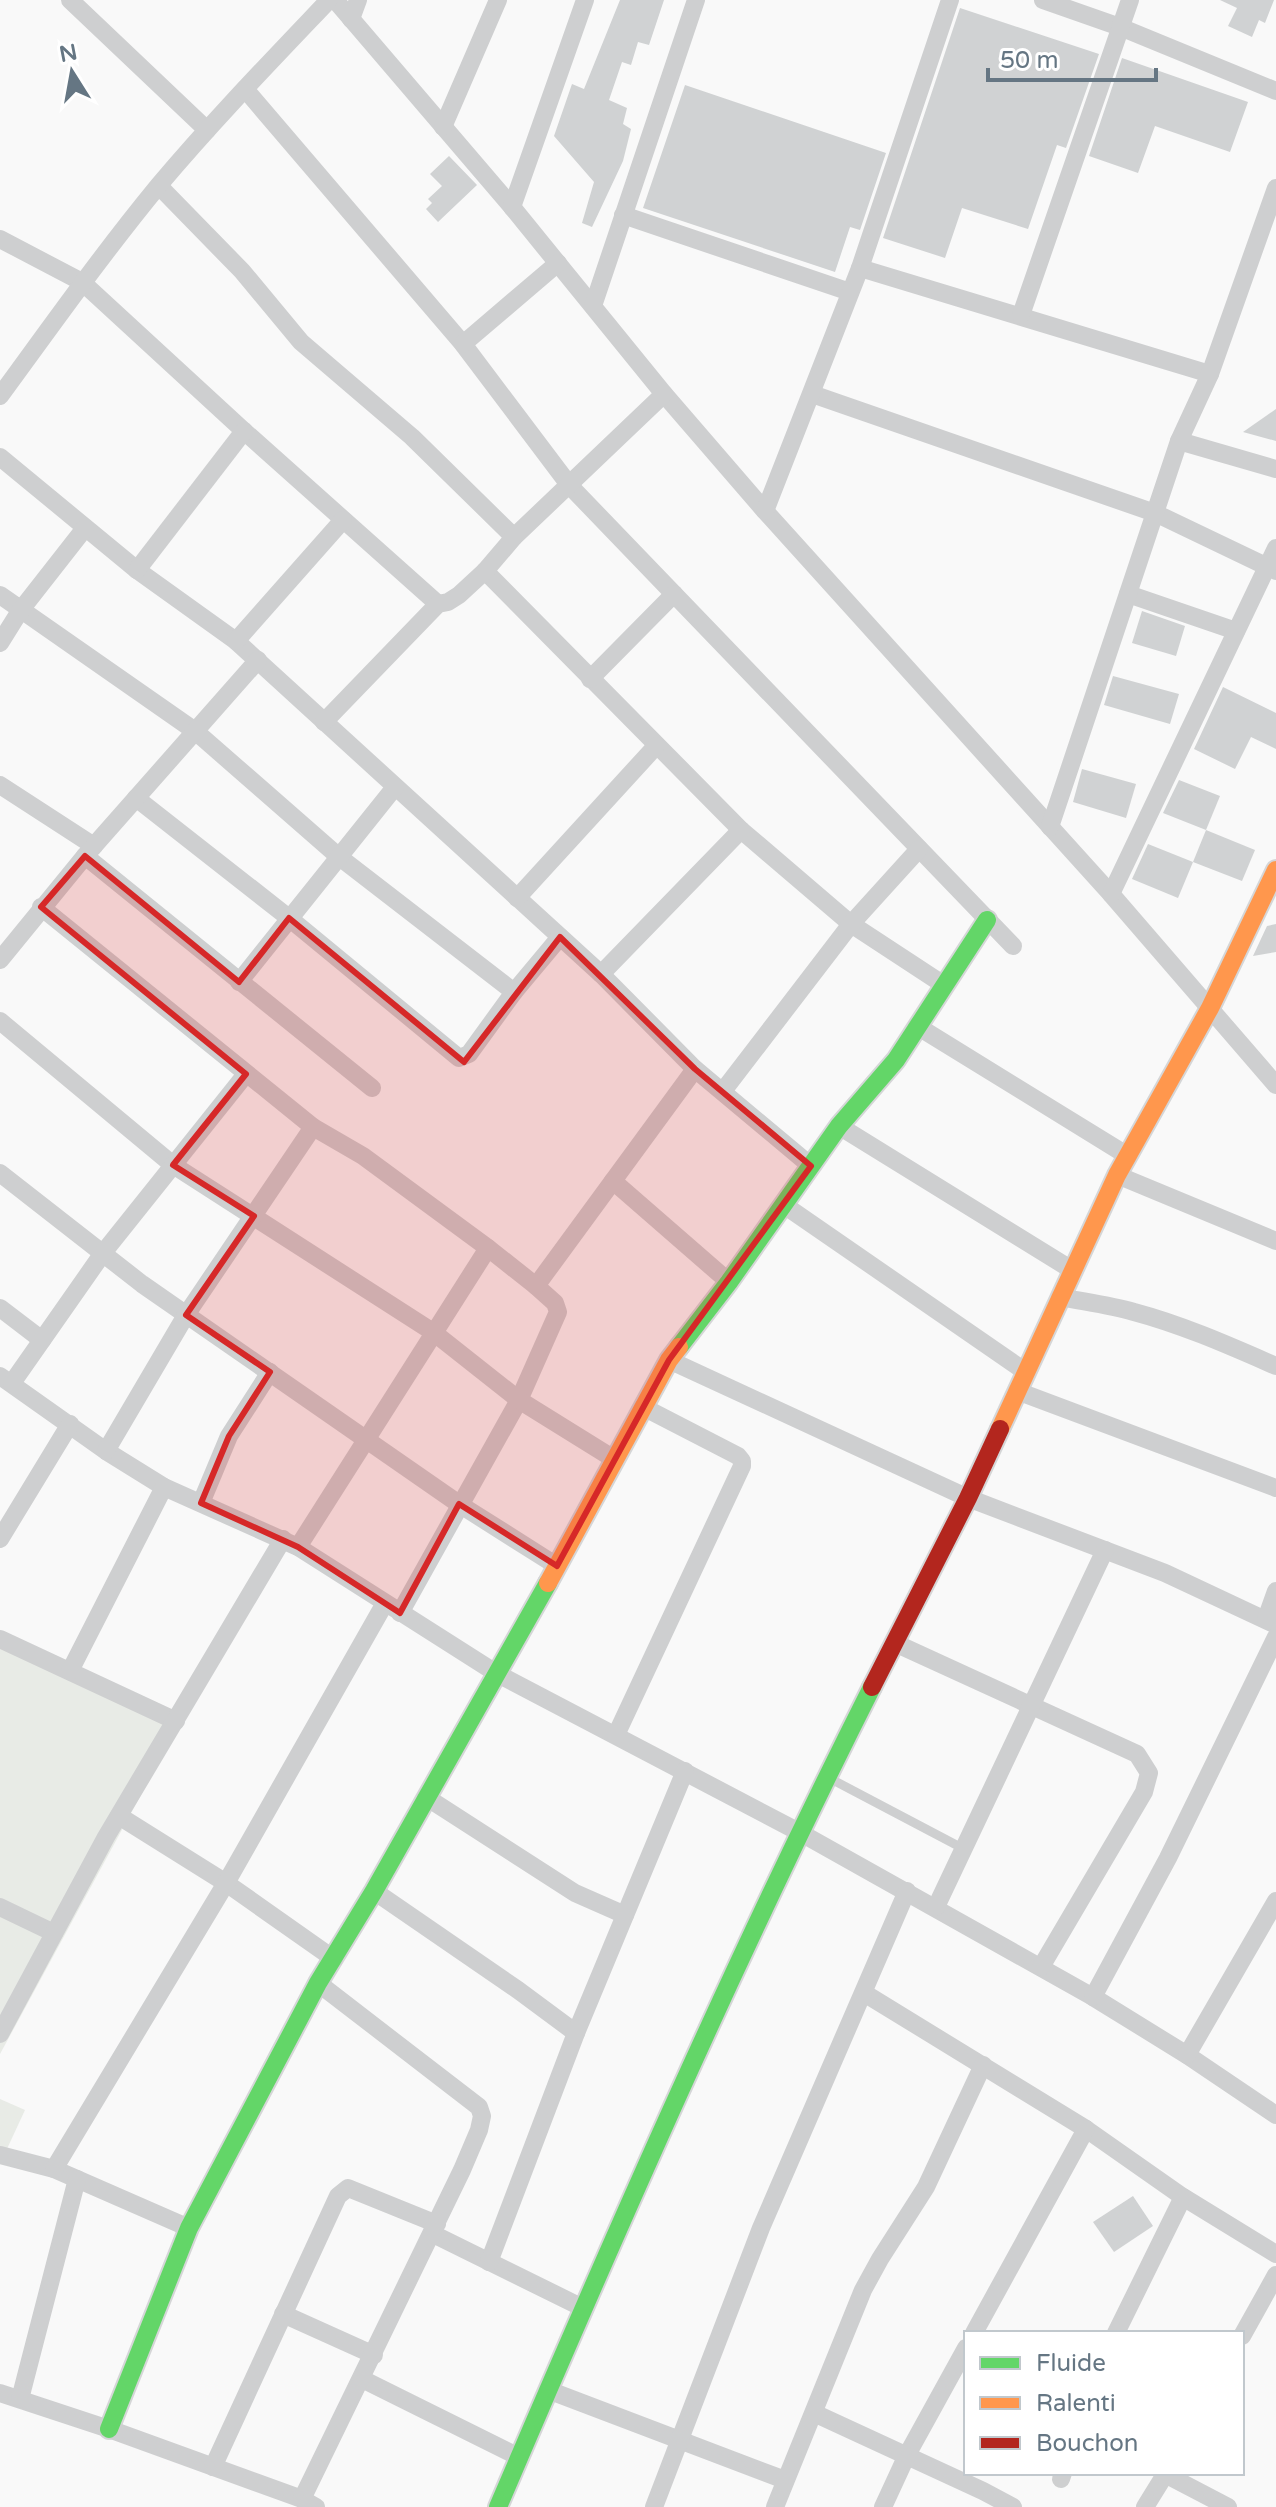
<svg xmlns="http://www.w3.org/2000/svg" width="1276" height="2507" viewBox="0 0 1276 2507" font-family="'Varela Round',sans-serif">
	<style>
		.green { fill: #e8ebe6 }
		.building { fill: #d0d2d3 }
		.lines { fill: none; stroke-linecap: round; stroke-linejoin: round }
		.fast-casing { stroke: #d5d6d7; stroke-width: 22 }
		.slow-casing { stroke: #d5d6d7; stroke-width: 22 }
		.jam-casing { stroke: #d5d6d7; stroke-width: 22 }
		.lane { stroke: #cecfd0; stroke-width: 9 }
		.street { stroke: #cecfd0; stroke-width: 18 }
		.fast { stroke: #63d668; stroke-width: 18 }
		.slow { stroke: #ff974d; stroke-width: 18 }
		.jam { stroke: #b3261e; stroke-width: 18 }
		.marked { fill: #d62828; fill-opacity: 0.2; stroke: #d62828; stroke-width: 6; stroke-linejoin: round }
	</style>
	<rect width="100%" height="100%" fill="#f9f9f9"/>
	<!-- green -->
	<g class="green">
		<path d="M0 1641 174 1721V1734L0 2054Z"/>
		<path d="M0 2099 25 2110 6 2151 0 2149Z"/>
	</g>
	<!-- building -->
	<g class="building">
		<path d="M620 0H664L649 45 638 42 631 65 622 62 609 100 627 108 623 124 631 129 623 161 592 227 582 223 594 182 554 136 572 84 584 89Z"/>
		<path d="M1220 0H1274L1265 23 1259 20 1252 37 1228 26 1237 8Z"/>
		<path d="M960 8 1099 54 1066 148 1057 145 1028 229 962 208 945 258 883 238Z"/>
		<path d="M1122 58 1248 102 1230 152 1155 126 1138 173 1089 156Z"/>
		<path d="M685 85 886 153 860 230 850 227 835 272 643 208Z"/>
		<path d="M449 156 477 185 438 222 426 209 432 203 428 199 442 186 430 174Z"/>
		<path d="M1276 409V441L1243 432Z"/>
		<path d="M1142 611 1185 626 1176 656 1132 643Z"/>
		<path d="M1113 676 1179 694 1170 724 1104 705Z"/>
		<path d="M1223 687 1276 713V749L1251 737 1235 769 1194 749Z"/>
		<path d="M1082 769 1136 784 1126 818 1073 802Z"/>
		<path d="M1179 780 1220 796 1206 830 1163 813Z"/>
		<path d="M1206 830 1255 850 1242 881 1193 862Z"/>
		<path d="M1148 844 1193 862 1178 898 1132 879Z"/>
		<path d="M1276 924V952L1253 956 1267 926Z"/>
		<path d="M1133 2196 1153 2226 1114 2252 1093 2222Z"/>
	</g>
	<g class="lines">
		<!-- fast casing -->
		<g class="fast-casing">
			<g id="fast">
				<path d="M679 1347 729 1282 839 1126 896 1060 987 920"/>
				<path d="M109 2429 189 2228 318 1983 374 1891 548 1583"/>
				<path d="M498 2507C616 2231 737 1955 872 1687"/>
			</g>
		</g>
		<!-- slow casing -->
		<g class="slow-casing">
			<g id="slow">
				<path d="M1000 1429 1117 1175 1210 1008 1276 870"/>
				<path d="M548 1583 669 1360 679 1347"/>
			</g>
		</g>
		<!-- jam casing -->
		<g class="jam-casing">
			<path id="jam" d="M872 1687 968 1498 1000 1429"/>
		</g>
		<!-- lane -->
		<path class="lane" d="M831 1779 964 1849"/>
		<!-- street -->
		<g class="street">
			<path d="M70 0 207 130"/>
			<path d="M335 0 512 207 664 394 765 511 1111 894 1276 1085"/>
			<path d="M1043 0 1120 27 1276 91"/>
			<path d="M351 19 358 0"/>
			<path d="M245 89 463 344 570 486 1013 946"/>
			<path d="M443 127 498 0"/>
			<path d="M159 186 242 271 301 342 412 437 514 537"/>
			<path d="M512 207 585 0"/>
			<path d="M623 215 850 292"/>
			<path d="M0 239 82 282 244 431 438 604"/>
			<path d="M860 268 1210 374"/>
			<path d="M593 306 696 0"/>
			<path d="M1021 315 1130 0"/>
			<path d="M463 344 558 263"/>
			<path d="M812 394 1155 513 1276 571"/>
			<path d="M0 396C52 325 103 253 159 185 213 121 271 61 329 0"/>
			<path d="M1179 441 1276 469"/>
			<path d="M0 457 137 570 236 641 601 974 695 1069 811 1166"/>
			<path d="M765 511 860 268 950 0"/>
			<path d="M137 570 244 431"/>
			<path d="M485 571 741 830 851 924 944 985"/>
			<path d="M1128 594 1236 631"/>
			<path d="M0 595 195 731 338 856 514 992"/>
			<path d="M236 641 343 520"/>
			<path d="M0 643 20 611 85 528"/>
			<path d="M590 679 674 594"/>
			<path d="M324 722 438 604 448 602 459 595 485 571 514 537 664 394"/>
			<path d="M0 785 94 846"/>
			<path d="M136 798 289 918 459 1058 469 1054 514 992 560 937"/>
			<path d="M1050 827 1179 441 1210 374 1276 188"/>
			<path d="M85 856 372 1088"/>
			<path d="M1111 894 1276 548"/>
			<path d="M517 898 656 746"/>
			<path d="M41 907 313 1127 363 1156 488 1248 536 1286 555 1303 558 1312 519 1400 400 1613"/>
			<path d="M0 960 85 856 258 660"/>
			<path d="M601 974 741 830"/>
			<path d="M239 982 395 787"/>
			<path d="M0 1021 173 1165 433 1332 519 1400 614 1459"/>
			<path d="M917 1026 1128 1156"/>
			<path d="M723 1091 851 924 919 849"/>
			<path d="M839 1126 1072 1270"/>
			<path d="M0 1173 142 1284 459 1504 557 1566"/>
			<path d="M1117 1175 1276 1241"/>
			<path d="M613 1181 729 1282"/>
			<path d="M784 1205 1026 1372"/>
			<path d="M536 1286 695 1069"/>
			<path d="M1060 1297C1085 1302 1110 1305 1134 1312 1183 1325 1230 1346 1276 1366"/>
			<path d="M0 1308 42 1340"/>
			<path d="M669 1360 968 1498 1165 1573 1276 1625"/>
			<path d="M0 1376 106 1451 164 1487 298 1547 496 1673 799 1832 1093 1997 1187 2055 1276 2115"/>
			<path d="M12 1383 103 1253 246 1074"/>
			<path d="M1017 1391 1276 1488"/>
			<path d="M106 1451 186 1315 313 1127"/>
			<path d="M201 1503 229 1436 270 1372"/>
			<path d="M0 1539 70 1424"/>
			<path d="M298 1547 488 1248"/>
			<path d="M1266 1619 1276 1591"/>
			<path d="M0 1639 176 1721"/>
			<path d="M897 1644 1137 1754 1149 1773 1144 1792 1041 1967"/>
			<path d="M70 1671 164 1487"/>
			<path d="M616 1735 742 1466V1461L738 1456 643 1407"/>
			<path d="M426 1797 575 1893 625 1915"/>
			<path d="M119 1816 226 1883 334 1959"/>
			<path d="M374 1891 518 1990 576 2033"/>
			<path d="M0 1907 54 1933"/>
			<path d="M936 1907 1105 1550"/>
			<path d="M864 1993 1086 2129 1183 2197 1276 2254"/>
			<path d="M1093 1997 1168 1858 1276 1637"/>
			<path d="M0 2034 106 1837 283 1539"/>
			<path d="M1187 2055 1276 1901"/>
			<path d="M0 2155 54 2169 189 2228"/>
			<path d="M54 2169 226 1883 385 1603"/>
			<path d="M433 2234 583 2308"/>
			<path d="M489 2262 576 2033 685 1771"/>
			<path d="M283 2314 374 2355"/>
			<path d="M974 2333 1086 2129"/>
			<path d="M1116 2333 1183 2197"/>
			<path d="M1242 2336 1276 2275"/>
			<path d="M362 2379 519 2457"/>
			<path d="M548 2390 785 2480"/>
			<path d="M0 2393 109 2429 302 2499 316 2507"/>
			<path d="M20 2399 77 2179"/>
			<path d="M814 2413 983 2491 1013 2507"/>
			<path d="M213 2467 338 2196 348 2188 437 2224"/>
			<path d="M1163 2473 1228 2507"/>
			<path d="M1061 2479 1063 2473"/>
			<path d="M302 2499 462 2170 479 2130 482 2116 479 2107 318 1983"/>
			<path d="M654 2507 761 2228 907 1891"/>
			<path d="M775 2507 863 2290 880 2259 926 2187 983 2065"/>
			<path d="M883 2507 907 2455 966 2348"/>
			<path d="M1145 2507 1166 2473"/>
		</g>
		<!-- fast -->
		<use href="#fast" class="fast"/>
		<!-- slow -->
		<use href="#slow" class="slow"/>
		<!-- jam -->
		<use href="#jam" class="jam"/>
	</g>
	<!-- marked area -->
	<path class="marked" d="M85 856 239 982 289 918 464 1062 560 937 695 1069 811 1166 669 1360 557 1566 459 1504 400 1613 298 1547 201 1503 229 1436 270 1372 186 1315 254 1216 173 1165 246 1074 41 907Z"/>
	<!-- legend -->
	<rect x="964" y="2331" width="280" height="144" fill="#ffffff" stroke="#c1c8cd" stroke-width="2"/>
	<rect x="980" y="2357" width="40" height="12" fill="#63d668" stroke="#c1c8cd" stroke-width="2"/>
	<text x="1036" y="2371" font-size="24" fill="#657683">Fluide</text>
	<rect x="980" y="2397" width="40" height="12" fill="#ff974d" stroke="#c1c8cd" stroke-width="2"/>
	<text x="1036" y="2411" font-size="24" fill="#657683">Ralenti</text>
	<rect x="980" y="2437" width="40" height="12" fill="#b3261e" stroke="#c1c8cd" stroke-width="2"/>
	<text x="1036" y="2451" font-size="24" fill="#657683">Bouchon</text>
	<!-- north arrow -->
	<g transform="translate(72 72) rotate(349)" stroke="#ffffff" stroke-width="6" paint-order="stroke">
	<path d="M0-6L14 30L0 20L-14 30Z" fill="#657683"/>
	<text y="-12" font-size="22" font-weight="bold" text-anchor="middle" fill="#657683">N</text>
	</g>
	<!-- scale -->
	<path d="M988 68v12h168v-12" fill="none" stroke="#657683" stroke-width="4"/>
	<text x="1000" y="68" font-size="24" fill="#657683" stroke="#ffffff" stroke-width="6" paint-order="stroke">50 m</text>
</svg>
